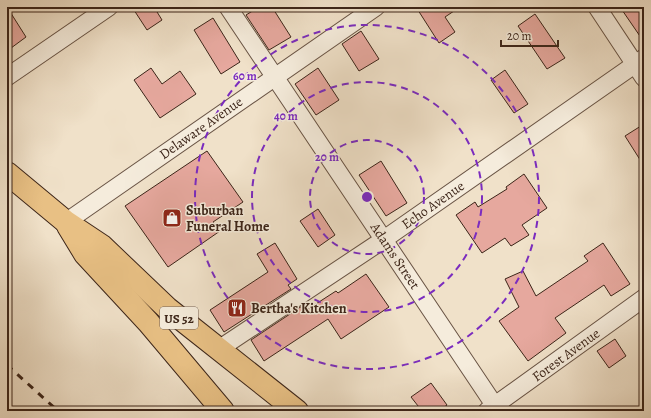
<svg xmlns="http://www.w3.org/2000/svg" width="651" height="418" viewBox="0 0 651 418" font-family="Alegreya,serif">
	<style>
		.building { fill: #e6a89e; stroke: #3c2519 }
		.lines { fill: none; stroke-linecap: round; stroke-linejoin: round }
		.minor-casing { stroke: #695445; stroke-width: 19 }
		.primary-casing { stroke: #3c2519; stroke-width: 24 }
		.minor { stroke: #f5ecdc; stroke-width: 17 }
		.primary { stroke: #e8c084; stroke-width: 22 }
		.rail { stroke: #3c2519; stroke-width: 3; stroke-dasharray: 7 7; stroke-linecap: butt }
		.ring { fill: none; stroke: #7b2cbf; stroke-width: 2; stroke-dasharray: 7 5 }
		.labels { text-anchor: middle; dominant-baseline: central; stroke-width: 3; stroke-linejoin: round; paint-order: stroke }
		.shield { fill: #f5ecdc; stroke: #746154; stroke-width: 1 }
		.shield-label { font-size: 13px; font-weight: bold; fill: #3c2519 }
		.street-label { font-size: 14px; fill: #3c2519; stroke: #f5ecdc }
		.poi-label { font-size: 14px; font-weight: bold; fill: #3c2519; stroke: #f5ecdc; text-anchor: start }
		.centre { fill: #7b2cbf; stroke: #f5ecdc; stroke-width: 2 }
		.ring-label { font-size: 12px; text-anchor: middle; font-weight: bold; fill: #7b2cbf; stroke: #f5ecdc; stroke-width: 3; stroke-linejoin: round; paint-order: stroke }
	</style>
	<rect width="100%" height="100%" fill="#f0e1c9"/>
	<filter id="stains"><feTurbulence type="fractalNoise" baseFrequency=".005" numOctaves="4"/><feColorMatrix values="0 0 0 0 .2 0 0 0 0 .09 0 0 0 0 .02 0 0 0 .5 -.17"/></filter>
	<radialGradient id="worn" r=".72"><stop offset=".6" stop-color="#630" stop-opacity="0"/><stop offset="1" stop-color="#630" stop-opacity=".3"/></radialGradient>
	<!-- building -->
	<g class="building">
		<path d="M7 7 26 37 7 51Z"/>
		<path d="M132 7H154L162 20 147 30Z"/>
		<path d="M259 7H272L291 37 269 50 246 15Z"/>
		<path d="M416 7H460L445 17 455 32 439 43Z"/>
		<path d="M620 7H644V42Z"/>
		<path d="M535 14 565 58 547 69 518 26Z"/>
		<path d="M213 18 240 62 221 74 194 30Z"/>
		<path d="M361 31 379 59 359 71 342 44Z"/>
		<path d="M151 68 162 84 180 71 196 94 160 118 134 80Z"/>
		<path d="M318 68 339 100 316 115 295 84Z"/>
		<path d="M505 70 528 104 514 113 491 80Z"/>
		<path d="M644 124V166L625 136Z"/>
		<path d="M207 151 243 202 213 222 220 231 168 267 125 206Z"/>
		<path d="M381 161 407 203 386 216 359 175Z"/>
		<path d="M524 174 547 208 522 225 529 235 511 246 505 238 482 253 456 215 475 202 478 207 507 189 506 187Z"/>
		<path d="M318 209 335 235 318 247 300 221Z"/>
		<path d="M275 243 297 279 288 285 291 289 224 332 210 310 268 272 257 254Z"/>
		<path d="M603 243 630 284 611 296 604 285 555 318 566 333 528 361 499 321 519 307 505 279 523 271 536 296 588 261 584 256Z"/>
		<path d="M366 274 389 307 341 339 328 319 264 361 251 340 302 306 305 311 336 291 338 293Z"/>
		<path d="M615 339 626 356 609 368 597 351Z"/>
		<path d="M431 383 447 405 439 411H422L411 397Z"/>
	</g>
	<g class="lines">
		<!-- minor casing -->
		<g class="minor-casing">
			<g id="minor">
				<path d="M228 7 495 406"/>
				<path d="M597 7 644 78"/>
				<path d="M7 77 109 7"/>
				<path d="M66 222 376 7"/>
				<path d="M219 349 383 240 644 58"/>
				<path d="M487 411 644 298"/>
			</g>
		</g>
		<!-- primary casing -->
		<g class="primary-casing">
			<g id="primary">
				<path d="M7 173 66 222 102 246 167 308 297 411"/>
				<path d="M68 226 85 254 148 322 223 411"/>
			</g>
		</g>
		<!-- minor -->
		<use href="#minor" class="minor"/>
		<!-- primary -->
		<use href="#primary" class="primary"/>
		<!-- rail -->
		<path class="rail" d="M7 365 58 411"/>
	</g>
	<!-- distance rings -->
	<g class="ring">
		<circle cx="367" cy="197" r="57"/>
		<circle cx="367" cy="197" r="115"/>
		<circle cx="367" cy="197" r="172"/>
	</g>
	<!-- icons -->
	<defs>
		<g id="shop-square" transform="scale(1)"><rect x="-9" y="-9" width="18" height="18" rx="4" fill="#8f2418" stroke="#f5ecdc"/><path d="M-5-2.5h2.3a2.7 3.5 0 0 1 5.4 0H5L5.5 6h-11ZM-1.5-2.5h3a1.5 2.3 0 0 0-3 0Z" fill="#fff"/></g>
		<g id="restaurant-square" transform="scale(1)"><rect x="-9" y="-9" width="18" height="18" rx="4" fill="#8f2418" stroke="#f5ecdc"/><path d="M-5-6h1v4h1v-4h1v4h1v-4h1v5L-1.5 .5V6h-2V.5L-5-1ZM5-6V6H3V1.5H1.5Q1.5-4 5-6Z" fill="#fff"/></g>
	</defs>
	<g fill-rule="evenodd">
		<use href="#shop-square" x="172" y="218"/>
		<use href="#restaurant-square" x="237" y="308"/>
	</g>
	<g class="labels">
		<!-- shield labels -->
		<rect class="shield" x="160" y="307" width="38" height="22" rx="3"/>
		<g class="shield-label">
			<text x="179" y="318">US 52</text>
		</g>
		<!-- street labels -->
		<g class="street-label">
			<text transform="translate(201 128) rotate(-35)">Delaware Avenue</text>
			<text transform="translate(433 205) rotate(-35)">Echo Avenue</text>
			<text transform="translate(395 256) rotate(56)">Adams Street</text>
			<text transform="translate(566 355) rotate(-36)">Forest Avenue</text>
		</g>
		<!-- poi labels -->
		<g class="poi-label">
			<text x="186" y="210">Suburban<tspan x="186" dy="16">Funeral Home</tspan></text>
			<text x="251" y="308">Bertha's Kitchen</text>
		</g>
	</g>
	<circle cx="367" cy="197" r="6" class="centre"/>
	<g class="ring-label">
		<text x="245" y="80">60 m</text>
		<text x="286" y="120">40 m</text>
		<text x="327" y="161">20 m</text>
	</g>
	<!-- margin -->
	<rect width="651" height="418" fill="none" stroke="#f0e1c9" stroke-width="24"/>
	<rect x="8" y="8" width="635" height="402" fill="none" stroke="#3c2519" stroke-width="2"/>
	<rect x="12" y="12" width="627" height="394" fill="none" stroke="#3c2519"/>
	<!-- scale -->
	<path d="M501 40v6h57v-6" fill="none" stroke="#3c2519" stroke-width="2"/>
	<text x="507" y="40" font-size="12" fill="#3c2519" stroke="#f5ecdc" stroke-width="3" paint-order="stroke">20 m</text>
	<rect width="100%" height="100%" filter="url(#stains)"/>
	<rect width="100%" height="100%" fill="url(#worn)"/>
</svg>
